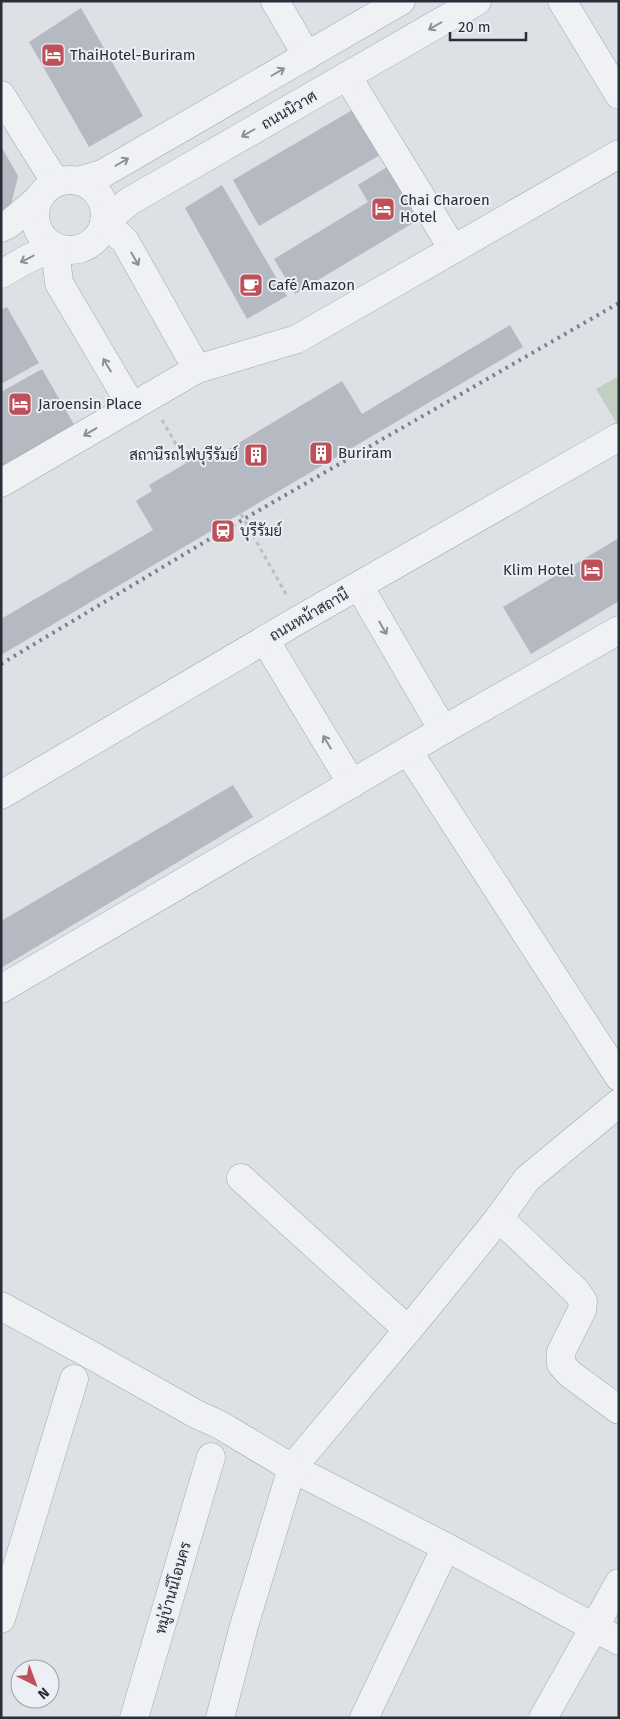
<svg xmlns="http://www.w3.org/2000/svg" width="620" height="1719" viewBox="0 0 620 1719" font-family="'Fira Sans',Sarabun,sans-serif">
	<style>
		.green { fill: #c2cebf }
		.building { fill: #b5b9c1 }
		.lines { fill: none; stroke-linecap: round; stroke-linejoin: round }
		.minor-casing { stroke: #a3a7ae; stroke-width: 29 }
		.path { stroke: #bcbec4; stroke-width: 3; stroke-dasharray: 4 4; stroke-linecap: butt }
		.minor { stroke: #eff1f4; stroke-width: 28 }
		.rail { stroke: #797f8d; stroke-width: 4; stroke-dasharray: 2.5 5; stroke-linecap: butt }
		.oneway { stroke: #8c8f97 }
		.labels { text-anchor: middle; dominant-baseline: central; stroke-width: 4; stroke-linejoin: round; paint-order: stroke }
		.poi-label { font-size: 15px; fill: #292d3a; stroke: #eceff3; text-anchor: start }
		.street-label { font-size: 15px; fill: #292d3a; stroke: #eceff3 }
	</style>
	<rect width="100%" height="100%" fill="#dde0e5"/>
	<!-- green -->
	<path class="green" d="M619 376V427L596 389Z"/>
	<!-- building -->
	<g class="building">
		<path d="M81 8 143 116 89 147 29 42Z"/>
		<path d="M354 109 380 155 259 226 233 180Z"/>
		<path d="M1 146 18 176 11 205 1 211Z"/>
		<path d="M387 167 418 220 295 294 274 259 368 202 358 185Z"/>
		<path d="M222 185 287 296 247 319 185 208Z"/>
		<path d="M7 307 39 363 1 384V310Z"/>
		<path d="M510 325 523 347 1 655V619L153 530 136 501 152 491 149 485 207 451 212 459 342 381 362 414Z"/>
		<path d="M42 369 76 428 1 471V392Z"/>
		<path d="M619 538V601L531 654 503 607Z"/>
		<path d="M233 785 253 817 1 968V921Z"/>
	</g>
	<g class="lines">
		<!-- minor casing -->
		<g class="minor-casing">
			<g id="minor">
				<path d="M275 1 307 56"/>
				<path d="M562 1 619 95"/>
				<path d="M347 76 453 249"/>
				<path d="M1 95 56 183"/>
				<circle cx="70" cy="215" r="35"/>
				<path d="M78 181 102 174 401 1"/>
				<path d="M1 228 9 224 38 199"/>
				<path d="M1 274 29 258 55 247 59 283 132 407"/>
				<path d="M197 369 125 241 104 222 130 201 477 1"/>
				<path d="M1 483 197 369 297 339 619 154"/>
				<path d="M359 586 443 730"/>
				<path d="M265 640 352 784"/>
				<path d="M408 751 619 1077"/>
				<path d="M1 795 300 619 619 437"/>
				<path d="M1 989 443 730 619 630"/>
				<path d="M619 1103 527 1179 499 1218 418 1318 292 1468 446 1547 619 1641"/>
				<path d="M241 1178 408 1330"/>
				<path d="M499 1218 576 1291 583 1301 582 1310 561 1352V1364L570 1374 619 1410"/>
				<path d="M1 1306 82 1350 196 1414 220 1425 292 1468 244 1626 220 1718"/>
				<path d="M1 1619 74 1379"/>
				<path d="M134 1718 211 1457"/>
				<path d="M364 1718 446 1547"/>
				<path d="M543 1718 619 1583"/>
			</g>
		</g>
		<!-- path -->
		<g class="path">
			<path d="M162 420 187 463"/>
			<path d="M241 514 287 596"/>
		</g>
		<!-- minor -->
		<use href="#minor" class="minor"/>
		<!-- rail -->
		<path class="rail" d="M1 664 223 531 619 303"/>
	</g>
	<!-- one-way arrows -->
	<defs><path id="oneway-shaft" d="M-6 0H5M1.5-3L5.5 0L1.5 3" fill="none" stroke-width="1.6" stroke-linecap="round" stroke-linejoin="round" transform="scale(1.25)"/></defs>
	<g class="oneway">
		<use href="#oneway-shaft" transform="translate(435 26) rotate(150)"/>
		<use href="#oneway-shaft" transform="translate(278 72) rotate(-30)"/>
		<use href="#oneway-shaft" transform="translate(248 133) rotate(150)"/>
		<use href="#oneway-shaft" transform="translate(122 162) rotate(-30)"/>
		<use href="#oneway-shaft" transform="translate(27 259) rotate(153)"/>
		<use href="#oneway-shaft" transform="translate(135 259) rotate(60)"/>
		<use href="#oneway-shaft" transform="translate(107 365) rotate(-121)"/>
		<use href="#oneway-shaft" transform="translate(90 432) rotate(149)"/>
		<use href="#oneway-shaft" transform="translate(383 628) rotate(60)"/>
		<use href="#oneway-shaft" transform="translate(327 742) rotate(-121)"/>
	</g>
	<!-- icons -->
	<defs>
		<g id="hotel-square" transform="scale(1.25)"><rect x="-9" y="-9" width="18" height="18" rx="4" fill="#bd5058" stroke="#eceff3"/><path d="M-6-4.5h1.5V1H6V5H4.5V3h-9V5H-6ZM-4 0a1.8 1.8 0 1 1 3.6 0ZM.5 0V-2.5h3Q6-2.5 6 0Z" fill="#fff"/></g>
		<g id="cafe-square" transform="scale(1.25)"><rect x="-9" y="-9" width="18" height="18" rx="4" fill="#bd5058" stroke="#eceff3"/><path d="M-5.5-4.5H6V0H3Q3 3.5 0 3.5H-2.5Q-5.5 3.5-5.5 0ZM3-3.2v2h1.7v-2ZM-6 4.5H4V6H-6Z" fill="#fff"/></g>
		<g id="building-square" transform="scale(1.25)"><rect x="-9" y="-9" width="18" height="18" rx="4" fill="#bd5058" stroke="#eceff3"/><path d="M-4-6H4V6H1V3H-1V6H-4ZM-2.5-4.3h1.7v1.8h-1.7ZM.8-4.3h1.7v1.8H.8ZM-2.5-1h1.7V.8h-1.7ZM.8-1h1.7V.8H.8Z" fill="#fff"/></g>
		<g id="station-square" transform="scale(1.25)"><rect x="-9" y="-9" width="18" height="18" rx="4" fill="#bd5058" stroke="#eceff3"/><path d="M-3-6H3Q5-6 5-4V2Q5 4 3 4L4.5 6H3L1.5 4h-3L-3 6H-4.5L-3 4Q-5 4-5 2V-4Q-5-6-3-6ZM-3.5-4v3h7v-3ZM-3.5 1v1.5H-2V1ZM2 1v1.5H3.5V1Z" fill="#fff"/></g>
	</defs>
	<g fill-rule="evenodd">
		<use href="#hotel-square" x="53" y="55"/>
		<use href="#hotel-square" x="383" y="209"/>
		<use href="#cafe-square" x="251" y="285"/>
		<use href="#hotel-square" x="20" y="404"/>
		<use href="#building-square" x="321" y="453"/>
		<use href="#building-square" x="256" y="455"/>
		<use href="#station-square" x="223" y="531"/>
		<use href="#hotel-square" x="592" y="570"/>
	</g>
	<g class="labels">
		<!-- poi labels -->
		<g class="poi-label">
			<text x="70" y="55">ThaiHotel-Buriram</text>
			<text x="400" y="200">Chai Charoen<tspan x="400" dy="17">Hotel</tspan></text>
			<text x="268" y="285">Café Amazon</text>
			<text x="38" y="404">Jaroensin Place</text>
			<text x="338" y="453">Buriram</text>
			<text x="238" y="455" text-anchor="end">สถานีรถไฟบุรีรัมย์</text>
			<text x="240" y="531">บุรีรัมย์</text>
			<text x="574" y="570" text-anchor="end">Klim Hotel</text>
		</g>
		<!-- street labels -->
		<g class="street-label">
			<text transform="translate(289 110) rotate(-30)">ถนนนิวาศ</text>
			<text transform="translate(309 615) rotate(-30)">ถนนหน้าสถานี</text>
			<text transform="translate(173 1588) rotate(-74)">หมู่บ้านนีโอนคร</text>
		</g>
	</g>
	<!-- border -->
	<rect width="620" height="1719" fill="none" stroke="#292d3a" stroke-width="5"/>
	<!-- north arrow -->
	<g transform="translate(35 1684) rotate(138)"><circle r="24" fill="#eceff3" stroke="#9ea1a9"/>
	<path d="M0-4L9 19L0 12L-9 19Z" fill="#bd5058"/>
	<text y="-8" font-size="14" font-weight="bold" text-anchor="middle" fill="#292d3a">N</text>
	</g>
	<!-- scale -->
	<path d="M450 32v8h76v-8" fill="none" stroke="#292d3a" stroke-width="2.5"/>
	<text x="458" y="32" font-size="15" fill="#292d3a" stroke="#eceff3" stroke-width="4" paint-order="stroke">20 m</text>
</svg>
